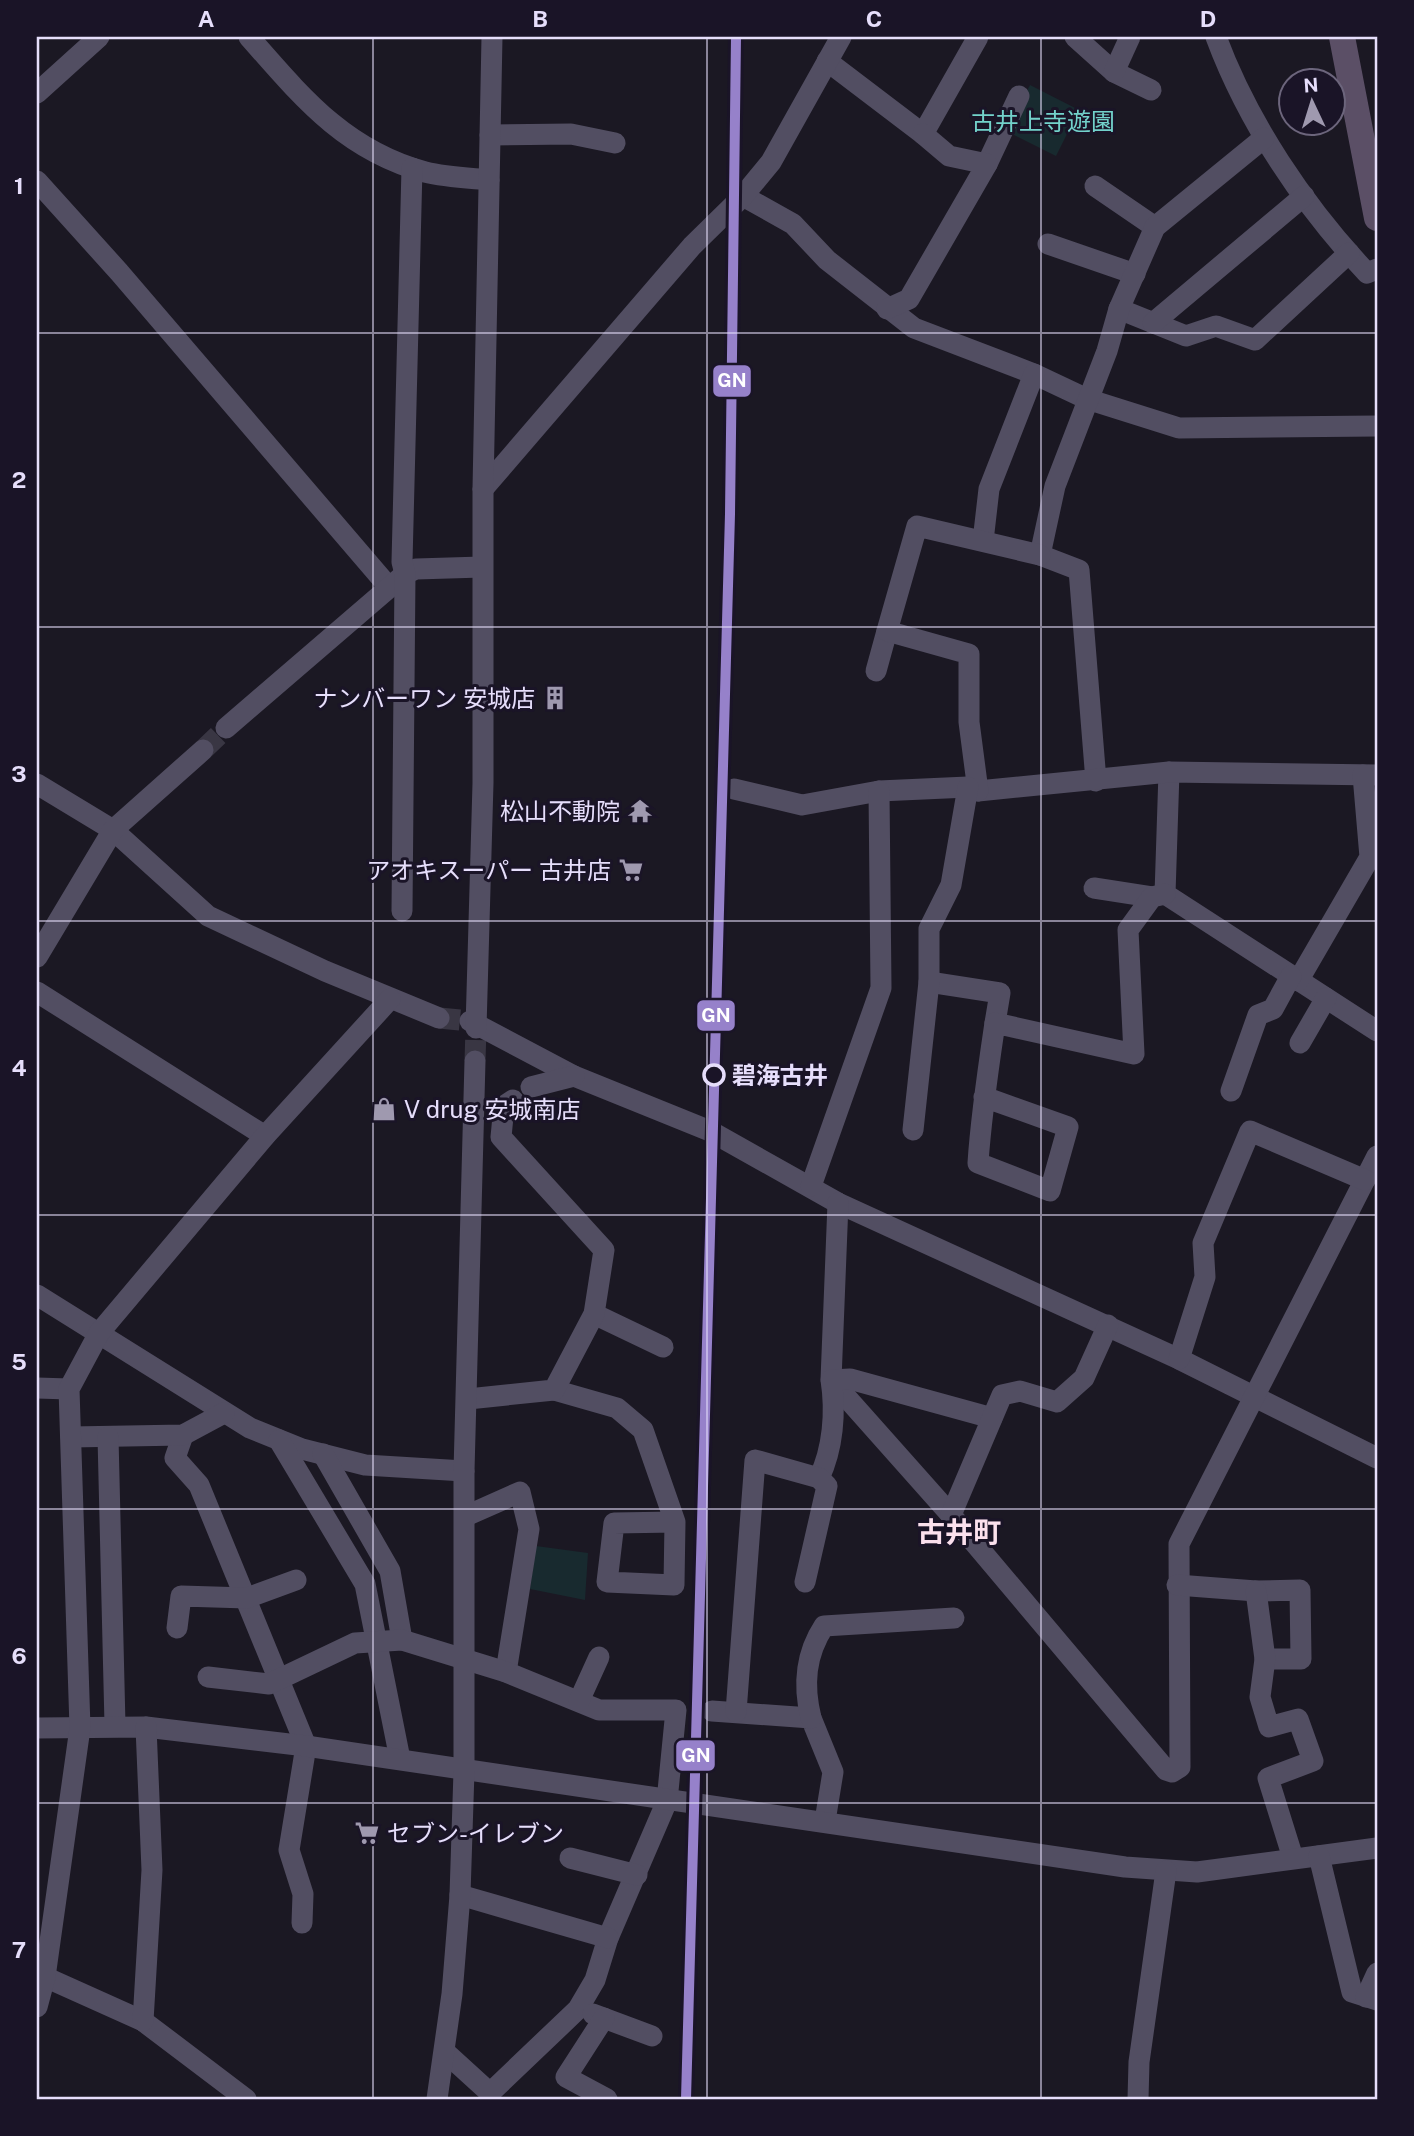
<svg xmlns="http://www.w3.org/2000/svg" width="1414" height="2136" viewBox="0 0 1414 2136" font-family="'Public Sans','Noto Sans JP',sans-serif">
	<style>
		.green { fill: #182a2f }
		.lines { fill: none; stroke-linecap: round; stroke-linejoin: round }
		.minor-tunnel { stroke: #393643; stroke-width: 21; stroke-dasharray: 21 10; stroke-linecap: butt }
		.minor { stroke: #524e62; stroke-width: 21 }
		.major { stroke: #5b4f66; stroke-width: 26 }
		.rail-1-casing { stroke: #1a1427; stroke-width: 16 }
		.rail-1 { stroke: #9681ca; stroke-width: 10 }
		.grid { fill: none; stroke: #e6defb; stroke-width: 2; stroke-opacity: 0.55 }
		.stop-dot { fill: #1a1427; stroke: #e6defb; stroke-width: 3.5 }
		.labels { text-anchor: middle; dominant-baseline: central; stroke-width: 6; stroke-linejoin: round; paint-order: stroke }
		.park-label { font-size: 24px; fill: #73d2cb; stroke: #1a1427 }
		.poi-label { font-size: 24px; fill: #e6defb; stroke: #1a1427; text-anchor: end }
		.stop-label { font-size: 24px; font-weight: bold; fill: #e6defb; stroke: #1a1427; text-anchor: start }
		.quarter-label { font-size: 28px; font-weight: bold; fill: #fbe0ed; stroke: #1a1427 }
		.line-badge { stroke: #1a1427; stroke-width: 2.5 }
		.badge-label { font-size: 19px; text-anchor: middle; font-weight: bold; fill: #fff }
		.neatline { fill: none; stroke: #e6defb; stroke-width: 2.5 }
		.grid-label { font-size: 23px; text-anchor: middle; font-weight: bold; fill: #e6defb }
	</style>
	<rect width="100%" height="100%" fill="#1b1823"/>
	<!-- green -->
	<g class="green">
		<path d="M1030 85 1079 110 1056 156 1006 131Z"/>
		<path d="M536 1546 588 1553 585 1600 530 1589Z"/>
	</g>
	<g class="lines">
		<!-- minor-tunnel -->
		<g class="minor-tunnel">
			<path d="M203 750 226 728"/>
			<path d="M439 1018 470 1021"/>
			<path d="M475 1061 476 1028"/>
		</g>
		<!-- minor -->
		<g class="minor">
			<path d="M249 37C301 96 344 150 425 172 445 177 468 178 489 180"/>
			<path d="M1075 37 1114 72 1151 90"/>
			<path d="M1216 37C1248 123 1304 206 1367 273L1377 269"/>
			<path d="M827 61 923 134 978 37"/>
			<path d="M1114 72 1130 37"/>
			<path d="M37 93 99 37"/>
			<path d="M490 135 571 134 615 143"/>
			<path d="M987 164 1019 96"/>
			<path d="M37 181 119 272 388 586"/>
			<path d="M1095 186 1155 227"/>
			<path d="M743 196 793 224 827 260 914 328 1034 374 1087 399 1179 428 1377 426"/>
			<path d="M1048 244 1135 274"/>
			<path d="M887 309 909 299 987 164 949 156 923 134"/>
			<path d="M1119 309 1186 336 1216 326 1255 340 1349 253"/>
			<path d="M1153 323 1304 196"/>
			<path d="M483 489 692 246 743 196 771 162 841 37"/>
			<path d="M983 541 989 489 1034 374"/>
			<path d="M876 671 887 631"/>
			<path d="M226 728 405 574 416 569 482 567"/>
			<path d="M1169 772 1165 894 1377 1031"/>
			<path d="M1096 781 1079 570 1040 555 1055 486 1107 351 1119 309 1155 227 1264 138"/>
			<path d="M37 784 113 830 208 916 325 971 439 1018"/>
			<path d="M734 789 802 805 879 791 968 787 978 791 1169 772 1377 775"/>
			<path d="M978 791 969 722V654L887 631 917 526 1040 555"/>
			<path d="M1094 888 1152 897"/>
			<path d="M402 911 405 574 402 562 412 168"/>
			<path d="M37 957 113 830 203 750"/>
			<path d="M1298 981 1370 857 1363 775"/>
			<path d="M929 982 1000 993 995 1023"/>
			<path d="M37 992 265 1136"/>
			<path d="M470 1021 574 1076 710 1131 838 1203 1179 1359 1377 1458"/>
			<path d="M476 1028 483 783V489L492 37"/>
			<path d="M1300 1043 1326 998"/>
			<path d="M531 1087 574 1076"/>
			<path d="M1231 1091 1258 1015 1273 1009 1291 976"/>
			<path d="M984 1097 1068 1127 1050 1191 978 1163C981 1116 988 1070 995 1023L1134 1054 1128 930 1152 897 1165 894"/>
			<path d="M913 1130 929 982V929L951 885 968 787"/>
			<path d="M811 1186 881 988 879 791"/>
			<path d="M838 1203 831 1380 951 1515 1166 1770 1172 1772 1180 1767 1179 1544 1377 1156"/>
			<path d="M37 1295 250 1428 302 1449 365 1465 464 1471"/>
			<path d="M594 1314 663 1347"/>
			<path d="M1179 1359 1205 1277 1203 1243 1250 1131 1365 1180"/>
			<path d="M37 1388 69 1389"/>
			<path d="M554 1390 617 1408 643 1430 675 1522 674 1585 607 1582 614 1523 675 1522"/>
			<path d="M468 1399 554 1390 594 1314 604 1250 501 1137 504 1106 513 1100"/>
			<path d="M183 1435 175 1458 199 1485 306 1746 289 1850 303 1894 302 1923"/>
			<path d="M71 1437 183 1435 224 1413"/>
			<path d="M108 1437 115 1725"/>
			<path d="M279 1440 365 1584 400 1759"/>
			<path d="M323 1454 390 1571 402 1640"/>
			<path d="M819 1478C833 1449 836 1412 831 1380L850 1379 992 1418"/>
			<path d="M951 1515 1002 1395 1020 1391 1057 1402 1084 1378 1108 1325"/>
			<path d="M466 1516 520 1492 529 1529 506 1672"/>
			<path d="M1177 1585 1256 1591 1300 1590 1301 1659H1265"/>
			<path d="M1256 1591 1265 1659 1260 1697 1269 1727 1298 1719 1313 1761 1268 1778 1293 1858"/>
			<path d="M177 1628 181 1596 247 1598 296 1580"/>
			<path d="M208 1677 269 1684 355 1643 402 1640 506 1672 599 1710H676L667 1801 608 1938 595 1980 578 2009 490 2093 445 2052"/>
			<path d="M579 1701 599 1657"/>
			<path d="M712 1711 811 1718 833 1772 825 1821"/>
			<path d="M736 1712 755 1460 819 1478 827 1486 805 1582"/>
			<path d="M811 1718C803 1685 805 1655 824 1626L954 1618"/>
			<path d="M37 1728 146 1727 306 1746 1125 1867 1197 1872 1377 1848"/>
			<path d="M1319 1856 1352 1992 1377 2000"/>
			<path d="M570 1858 637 1875"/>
			<path d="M460 1895 608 1938"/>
			<path d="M45 1977 143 2021 246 2099"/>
			<path d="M1366 1997 1377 1973"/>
			<path d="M37 2007 45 1977 80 1728 69 1389 99 1333 265 1136 390 999"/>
			<path d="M593 2014 652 2036"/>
			<path d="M604 2018 566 2077 607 2099"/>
			<path d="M143 2021 152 1870 146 1727"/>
			<path d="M437 2099 452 1994 460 1895 464 1771V1471L475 1061"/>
			<path d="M1138 2099 1139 2062 1166 1871"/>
		</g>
		<!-- major -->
		<path class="major" d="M1342 37 1377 218"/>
		<!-- rail-1 casing -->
		<g class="rail-1-casing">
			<path id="rail-1" d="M686 2099 730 514 736 37"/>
		</g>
		<!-- rail-1 -->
		<use href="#rail-1" class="rail-1"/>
	</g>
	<!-- grid -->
	<path class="grid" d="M373 37V2099M707 37V2099M1041 37V2099M37 333H1377M37 627H1377M37 921H1377M37 1215H1377M37 1509H1377M37 1803H1377"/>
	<!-- icons -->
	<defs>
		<g id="building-bare" transform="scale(1.89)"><path d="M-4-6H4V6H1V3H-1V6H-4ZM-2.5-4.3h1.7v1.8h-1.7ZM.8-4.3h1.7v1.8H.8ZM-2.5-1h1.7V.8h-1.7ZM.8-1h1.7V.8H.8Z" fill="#9f99af" stroke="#1a1427" stroke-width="2.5" paint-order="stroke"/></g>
		<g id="temple-bare" transform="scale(1.89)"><path d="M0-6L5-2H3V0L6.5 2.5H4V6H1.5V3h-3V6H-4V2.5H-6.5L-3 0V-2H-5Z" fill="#9f99af" stroke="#1a1427" stroke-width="2.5" paint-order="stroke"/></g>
		<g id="supermarket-bare" transform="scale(1.89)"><path d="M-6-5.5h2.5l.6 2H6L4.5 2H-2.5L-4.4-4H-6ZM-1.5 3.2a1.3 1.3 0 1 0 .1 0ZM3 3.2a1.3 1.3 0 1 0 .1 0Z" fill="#9f99af" stroke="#1a1427" stroke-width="2.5" paint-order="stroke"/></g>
		<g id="shop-bare" transform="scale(1.89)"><path d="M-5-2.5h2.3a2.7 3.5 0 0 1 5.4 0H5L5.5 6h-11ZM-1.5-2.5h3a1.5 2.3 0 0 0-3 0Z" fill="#9f99af" stroke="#1a1427" stroke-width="2.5" paint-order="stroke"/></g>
	</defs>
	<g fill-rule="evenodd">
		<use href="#building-bare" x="555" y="698"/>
		<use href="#temple-bare" x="640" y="811"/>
		<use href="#supermarket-bare" x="631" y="870"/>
		<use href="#shop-bare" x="384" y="1109"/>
		<use href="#supermarket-bare" x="367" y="1833"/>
	</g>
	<!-- markers -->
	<circle class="stop-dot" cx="714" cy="1075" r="10"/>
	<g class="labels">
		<!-- park labels -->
		<g class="park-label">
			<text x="1043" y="121">古井上寺遊園</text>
		</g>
		<!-- poi labels -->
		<g class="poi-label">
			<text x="535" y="698">ナンバーワン 安城店</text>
			<text x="620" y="811">松山不動院</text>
			<text x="611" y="870">アオキスーパー 古井店</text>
			<text x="404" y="1109" text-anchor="start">V drug 安城南店</text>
			<text x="387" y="1833" text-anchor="start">セブン-イレブン</text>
		</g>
		<!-- stop labels -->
		<g class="stop-label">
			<text x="732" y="1075">碧海古井</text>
		</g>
		<!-- quarter labels -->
		<g class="quarter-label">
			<text x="959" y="1531">古井町</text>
		</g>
	</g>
	<g class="line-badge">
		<rect x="712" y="364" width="40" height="34" rx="7" fill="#9681ca"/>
		<rect x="696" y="999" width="40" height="33" rx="7" fill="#9681ca"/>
		<rect x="675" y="1739" width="41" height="33" rx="7" fill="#9681ca"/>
	</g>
	<g class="badge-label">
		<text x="732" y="387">GN</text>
		<text x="716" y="1022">GN</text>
		<text x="696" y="1762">GN</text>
	</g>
	<!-- border -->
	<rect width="1414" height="2136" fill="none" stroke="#1a1427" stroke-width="77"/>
	<!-- north arrow -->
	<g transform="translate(1312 102) rotate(356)"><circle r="33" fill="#1a1427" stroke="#6c657c" stroke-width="2"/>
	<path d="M0-5L12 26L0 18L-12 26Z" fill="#9f99af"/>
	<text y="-10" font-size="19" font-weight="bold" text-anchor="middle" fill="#e6defb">N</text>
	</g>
	<rect x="38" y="38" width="1338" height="2060" class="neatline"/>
	<g class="grid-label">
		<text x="206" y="27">A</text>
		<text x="540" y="27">B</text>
		<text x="874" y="27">C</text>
		<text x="1208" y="27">D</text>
		<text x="19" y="194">1</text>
		<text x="19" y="488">2</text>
		<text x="19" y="782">3</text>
		<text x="19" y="1076">4</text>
		<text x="19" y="1370">5</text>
		<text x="19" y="1664">6</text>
		<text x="19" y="1958">7</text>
	</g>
</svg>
